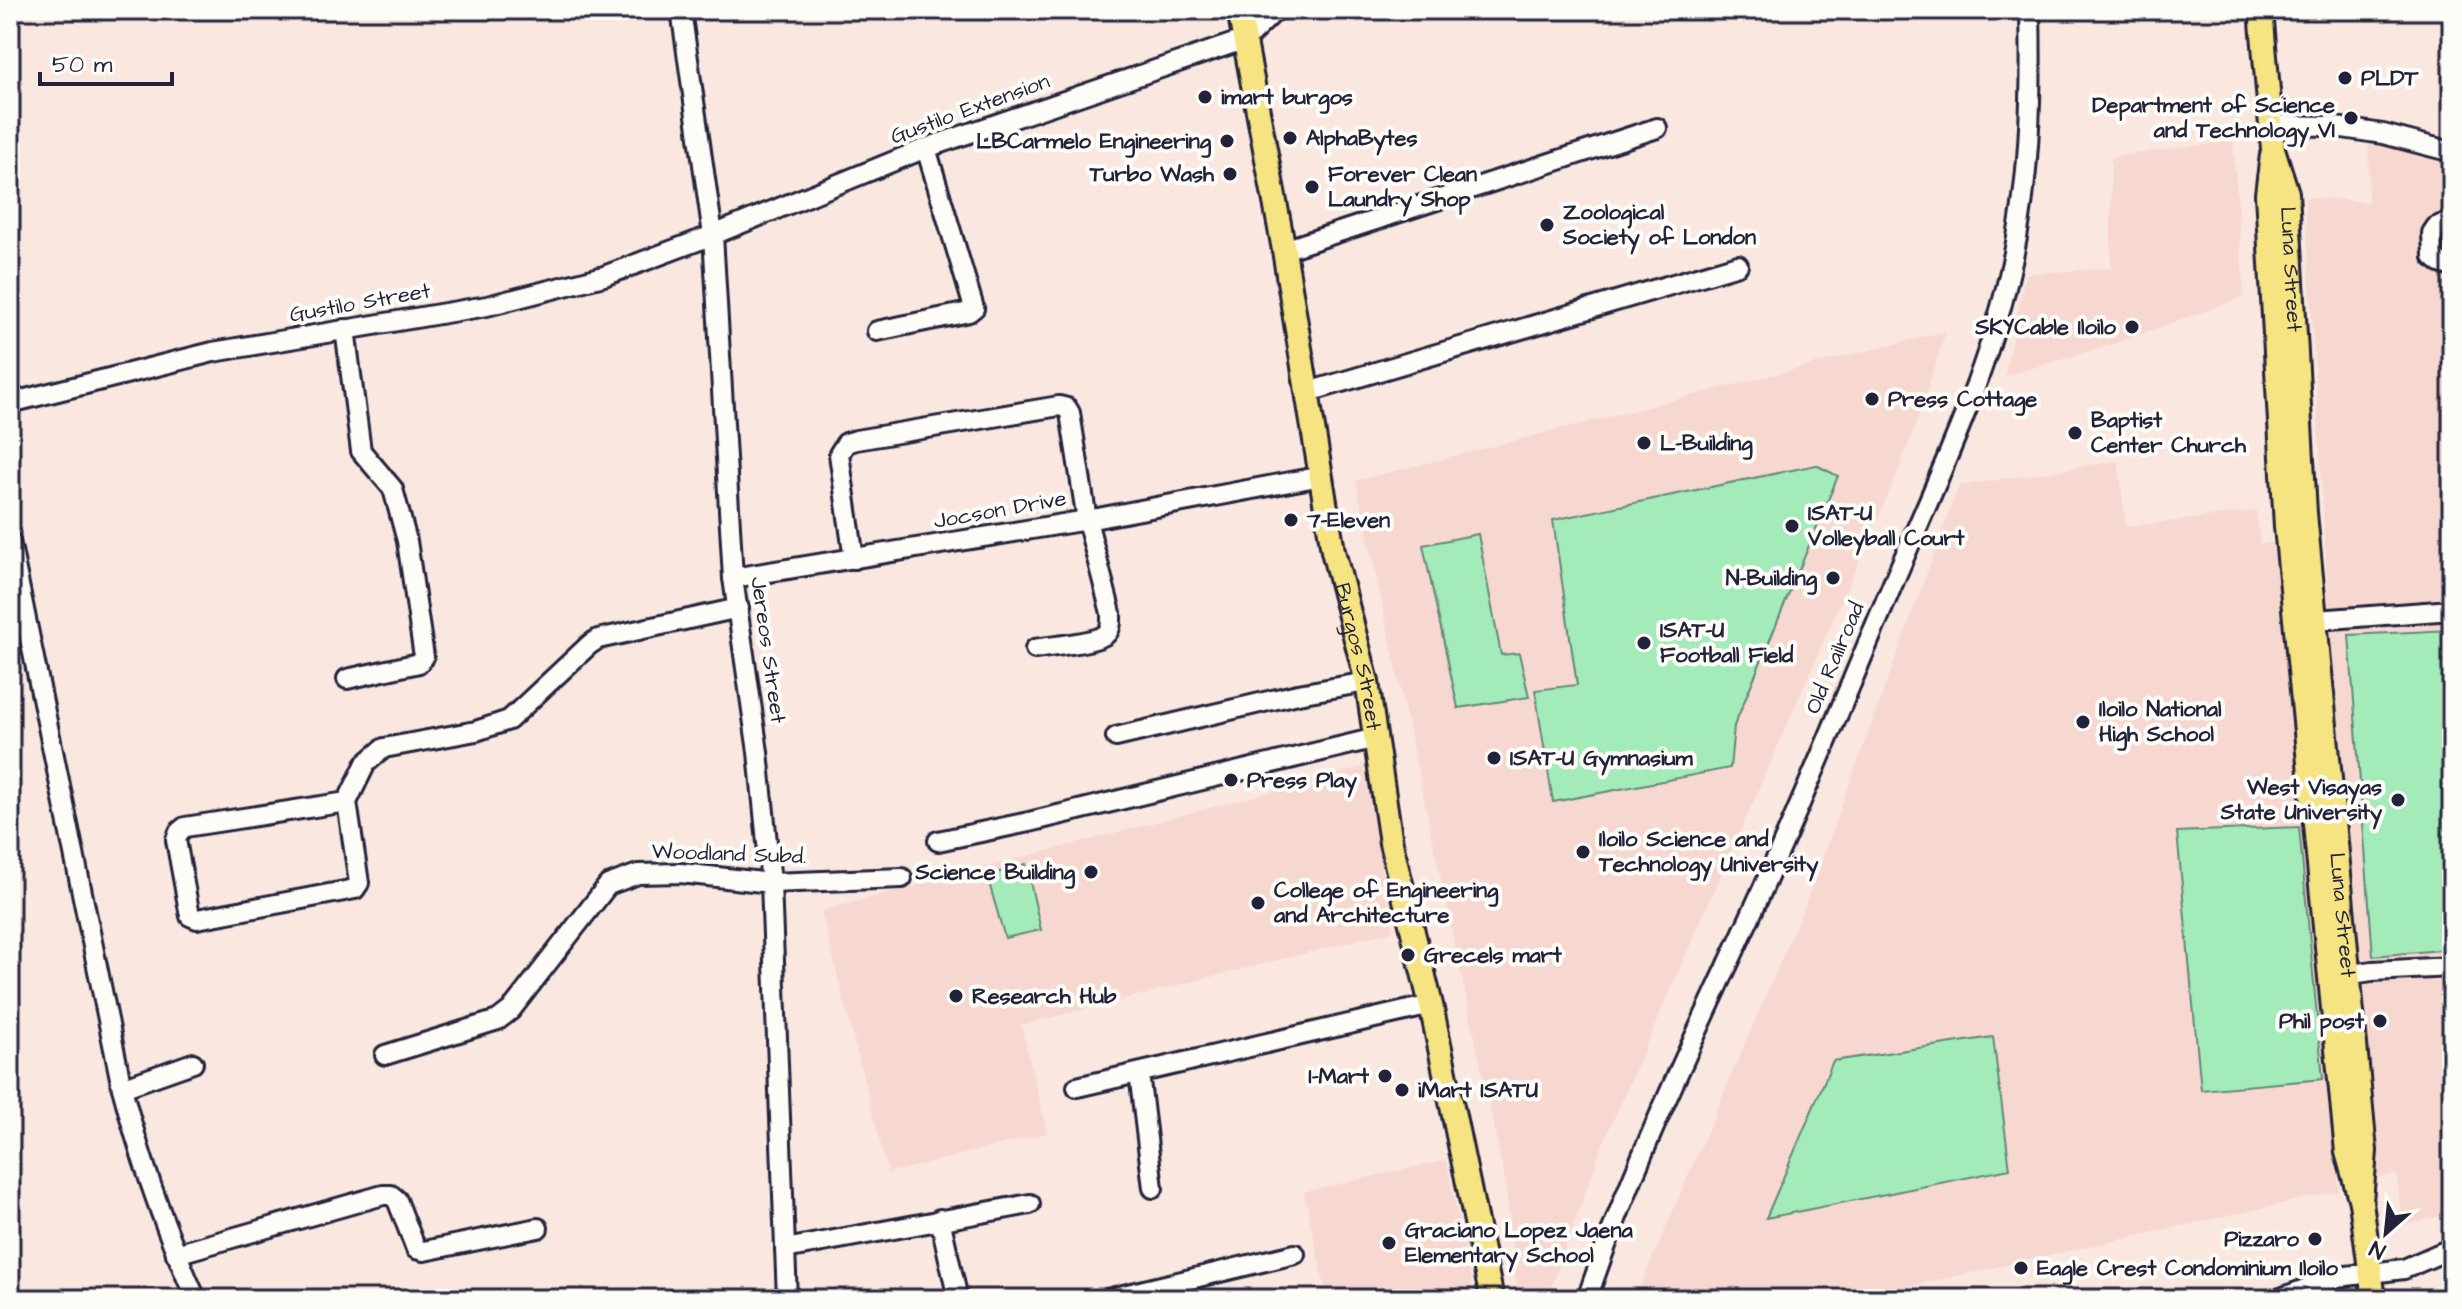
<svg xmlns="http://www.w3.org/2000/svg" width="2462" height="1309" viewBox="0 0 2462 1309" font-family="'Architects Daughter',sans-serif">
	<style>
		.built { fill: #f6d8d0 }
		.green { fill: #a3ecba; stroke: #62877a; stroke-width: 2 }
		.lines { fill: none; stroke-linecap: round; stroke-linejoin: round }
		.minor-casing { stroke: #22223b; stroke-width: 24 }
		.major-casing { stroke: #22223b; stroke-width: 28 }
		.minor { stroke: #fdfcf7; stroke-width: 18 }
		.major { stroke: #f6e381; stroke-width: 22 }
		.poi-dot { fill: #22223b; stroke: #fdfcf7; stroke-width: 3 }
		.labels { text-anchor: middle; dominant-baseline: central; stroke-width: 8; stroke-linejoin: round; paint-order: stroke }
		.poi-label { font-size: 22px; font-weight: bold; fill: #22223b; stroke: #fdfcf7; text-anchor: start }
		.street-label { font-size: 22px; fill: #22223b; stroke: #fdfcf7 }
	</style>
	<rect width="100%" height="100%" fill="#f9e7e0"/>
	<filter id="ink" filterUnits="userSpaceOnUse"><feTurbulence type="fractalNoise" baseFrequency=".0125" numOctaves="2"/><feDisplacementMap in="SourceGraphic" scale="16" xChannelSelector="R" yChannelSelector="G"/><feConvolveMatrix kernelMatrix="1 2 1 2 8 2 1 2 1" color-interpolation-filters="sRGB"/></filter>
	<g filter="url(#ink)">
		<!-- built -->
		<g class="built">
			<path d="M2233 141 2244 297 2107 346 2005 376 2025 274 2111 268V157Z"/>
			<path d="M2369 142 2452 161V1213L2402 1225 2397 1174 2371 1179 2330 632 2305 197 2368 202Z"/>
			<path d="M1946 331 1920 413 1895 479 1604 1141 1547 1299H1518L1505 1179 1356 481Z"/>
			<path d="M2118 461 2126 527 2256 511 2260 544 2275 543 2339 1191 1852 1299H1635L1807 900 1959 486Z"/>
			<path d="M1364 767 1393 931 1021 1025 1047 1133 888 1173 821 911Z"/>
			<path d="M1446 1160 1475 1299H1299L1326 1293 1304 1192Z"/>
		</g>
		<!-- green -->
		<g class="green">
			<path d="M1816 465 1838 476 1734 726 1730 768 1553 802 1535 690 1577 685 1553 520Z"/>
			<path d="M1478 534 1501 655 1519 653 1529 697 1458 708 1423 545Z"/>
			<path d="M2452 630V949L2373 956 2349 635Z"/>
			<path d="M2299 827 2323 1079 2201 1090 2177 832Z"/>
			<path d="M1026 864 1041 930 1005 938 987 876Z"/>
			<path d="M1993 1037 2010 1169 1766 1218 1833 1061Z"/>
		</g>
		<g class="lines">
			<!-- minor casing -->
			<g class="minor-casing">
				<g id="minor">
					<path d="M681 10 713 235 733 578 758 752 771 883 787 1299"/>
					<path d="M2270 125 2329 126 2383 134 2452 152"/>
					<path d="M2452 226 2443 224 2436 227 2432 233 2433 257 2440 263 2452 267"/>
					<path d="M1284 250 1657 128"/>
					<path d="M345 329 361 451 393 489 407 541 424 657 419 663 347 679"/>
					<path d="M877 331 969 312 974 308 926 148"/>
					<path d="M1308 392 1738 265"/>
					<path d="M10 403 213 352 487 306 604 276 713 235 926 148 1246 39 1276 10"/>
					<path d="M10 541 122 1088C141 1161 165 1230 196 1299"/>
					<path d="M854 559 839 454 846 443 856 440 1059 406 1067 408 1070 413 1087 520 1322 476"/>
					<path d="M733 578 1087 520 1111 613C1111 619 1112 627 1107 633 1098 643 1050 646 1035 649"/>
					<path d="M2303 621 2452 610"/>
					<path d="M1116 737 1298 694 1367 682"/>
					<path d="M347 802 185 827 179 832 176 840 190 916 197 919 355 889 359 883 347 802 366 763 384 748 476 731 509 720 589 645 598 639 739 608"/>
					<path d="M938 841 1029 822 1376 738"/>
					<path d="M2338 976 2372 971 2452 967"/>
					<path d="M385 1055 498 1020 511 1010 608 885 638 874 681 873 771 883 902 878"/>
					<path d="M1139 1073 1153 1188"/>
					<path d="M1077 1087 1431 1005"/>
					<path d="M122 1088 193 1063"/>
					<path d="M940 1219 958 1299"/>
					<path d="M785 1249 1030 1204"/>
					<path d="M176 1254 383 1195H391L397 1200 416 1249 424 1251 538 1228"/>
					<path d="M1107 1299 1295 1254"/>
					<path d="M1587 1299C1635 1157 1702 1023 1764 886 1809 786 1851 683 1894 581 1937 480 1986 379 2010 271 2030 187 2032 96 2030 10"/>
					<path d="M2278 1299 2338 1277 2404 1269 2452 1248"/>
				</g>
			</g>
			<!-- major casing -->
			<g class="major-casing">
				<g id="major">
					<path id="s1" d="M1239 10 1284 250 1333 551 1367 682 1391 843 1431 1005 1492 1299"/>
					<path id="s2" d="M2261 10 2273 149 2287 193 2305 513 2365 1151 2361 1202"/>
					<path d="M2272 155 2267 194 2286 527 2347 1152 2361 1202 2374 1299"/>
				</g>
			</g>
			<!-- minor -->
			<use href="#minor" class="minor"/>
			<!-- major -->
			<use href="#major" class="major"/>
		</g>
	</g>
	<!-- markers -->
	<g class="poi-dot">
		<circle cx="2345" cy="78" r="8"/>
		<circle cx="1205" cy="97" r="8"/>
		<circle cx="2351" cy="118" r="8"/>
		<circle cx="1290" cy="138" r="8"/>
		<circle cx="1227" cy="141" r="8"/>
		<circle cx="1230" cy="174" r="8"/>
		<circle cx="1312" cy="187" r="8"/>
		<circle cx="1547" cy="225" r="8"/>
		<circle cx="2132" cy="327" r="8"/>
		<circle cx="1872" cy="399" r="8"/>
		<circle cx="2075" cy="433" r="8"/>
		<circle cx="1644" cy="443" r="8"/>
		<circle cx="1291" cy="520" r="8"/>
		<circle cx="1792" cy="526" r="8"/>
		<circle cx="1833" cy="578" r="8"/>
		<circle cx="1644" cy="643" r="8"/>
		<circle cx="2083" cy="722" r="8"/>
		<circle cx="1494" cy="758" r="8"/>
		<circle cx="1231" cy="780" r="8"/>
		<circle cx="2398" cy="800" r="8"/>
		<circle cx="1583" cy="852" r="8"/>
		<circle cx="1091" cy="872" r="8"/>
		<circle cx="1258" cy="903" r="8"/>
		<circle cx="1408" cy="955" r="8"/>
		<circle cx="956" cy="996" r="8"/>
		<circle cx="2380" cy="1021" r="8"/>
		<circle cx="1385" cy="1076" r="8"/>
		<circle cx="1402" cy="1090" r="8"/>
		<circle cx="2315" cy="1239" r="8"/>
		<circle cx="1389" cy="1243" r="8"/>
		<circle cx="2021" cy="1268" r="8"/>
	</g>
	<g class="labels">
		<!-- poi labels -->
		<g class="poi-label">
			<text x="2361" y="78">PLDT</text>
			<text x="1221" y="97">imart burgos</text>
			<text x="2335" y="105" text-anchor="end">Department of Science<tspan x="2335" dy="25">and Technology VI</tspan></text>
			<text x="1306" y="138">AlphaBytes</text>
			<text x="1211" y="141" text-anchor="end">LBCarmelo Engineering</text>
			<text x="1214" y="174" text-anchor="end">Turbo Wash</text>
			<text x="1328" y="174">Forever Clean<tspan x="1328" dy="25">Laundry Shop</tspan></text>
			<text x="1563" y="212">Zoological<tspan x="1563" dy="25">Society of London</tspan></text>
			<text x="2116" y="327" text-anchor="end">SKYCable Iloilo</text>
			<text x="1888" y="399">Press Cottage</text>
			<text x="2091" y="420">Baptist<tspan x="2091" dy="25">Center Church</tspan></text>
			<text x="1660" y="443">L-Building</text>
			<text x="1808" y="513">ISAT-U<tspan x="1808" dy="25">Volleyball Court</tspan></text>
			<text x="1307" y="520">7-Eleven</text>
			<text x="1817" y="578" text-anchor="end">N-Building</text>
			<text x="1660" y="630">ISAT-U<tspan x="1660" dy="25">Football Field</tspan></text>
			<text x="2099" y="709">Iloilo National<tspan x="2099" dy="25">High School</tspan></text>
			<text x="1510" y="758">ISAT-U Gymnasium</text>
			<text x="1247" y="780">Press Play</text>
			<text x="2382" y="787" text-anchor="end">West Visayas<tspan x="2382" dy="25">State University</tspan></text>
			<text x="1599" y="839">Iloilo Science and<tspan x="1599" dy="25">Technology University</tspan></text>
			<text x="1075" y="872" text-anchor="end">Science Building</text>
			<text x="1274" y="890">College of Engineering<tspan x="1274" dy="25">and Architecture</tspan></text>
			<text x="1424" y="955">Grecels mart</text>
			<text x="972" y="996">Research Hub</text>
			<text x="2364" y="1021" text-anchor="end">Phil post</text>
			<text x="1369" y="1076" text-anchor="end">I-Mart</text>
			<text x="1418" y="1090">iMart ISATU</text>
			<text x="1405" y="1230">Graciano Lopez Jaena<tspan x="1405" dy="25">Elementary School</tspan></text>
			<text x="2299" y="1239" text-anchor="end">Pizzaro</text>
			<text x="2037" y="1268">Eagle Crest Condominium Iloilo</text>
		</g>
		<!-- street labels -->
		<g class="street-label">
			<text transform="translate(970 109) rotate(-20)">Gustilo Extension</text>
			<text stroke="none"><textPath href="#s2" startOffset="262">Luna Street</textPath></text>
			<text transform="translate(360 303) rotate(-10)">Gustilo Street</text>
			<text transform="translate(1000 510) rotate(-10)">Jocson Drive</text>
			<text transform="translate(768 650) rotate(82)">Jereos Street</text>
			<text stroke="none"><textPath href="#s1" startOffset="658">Burgos Street</textPath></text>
			<text transform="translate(1835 658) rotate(-67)">Old Railroad</text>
			<text transform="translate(729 854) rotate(2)">Woodland Subd.</text>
			<text stroke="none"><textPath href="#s2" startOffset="910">Luna Street</textPath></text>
		</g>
	</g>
	<!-- margin -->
	<rect width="2462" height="1309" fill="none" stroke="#fdfcf7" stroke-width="40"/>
	<rect x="20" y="20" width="2422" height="1269" fill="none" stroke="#22223b" stroke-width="3" filter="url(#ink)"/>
	<!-- north arrow -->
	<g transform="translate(2386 1233) rotate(207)" stroke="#fdfcf7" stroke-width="6" paint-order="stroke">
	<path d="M0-6L14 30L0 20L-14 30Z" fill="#22223b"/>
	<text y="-12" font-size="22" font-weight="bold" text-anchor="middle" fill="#22223b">N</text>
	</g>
	<!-- scale -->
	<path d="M40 72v12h132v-12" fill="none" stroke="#22223b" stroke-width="4"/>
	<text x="52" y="72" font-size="24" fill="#22223b" stroke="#fdfcf7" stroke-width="6" paint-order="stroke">50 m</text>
</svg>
